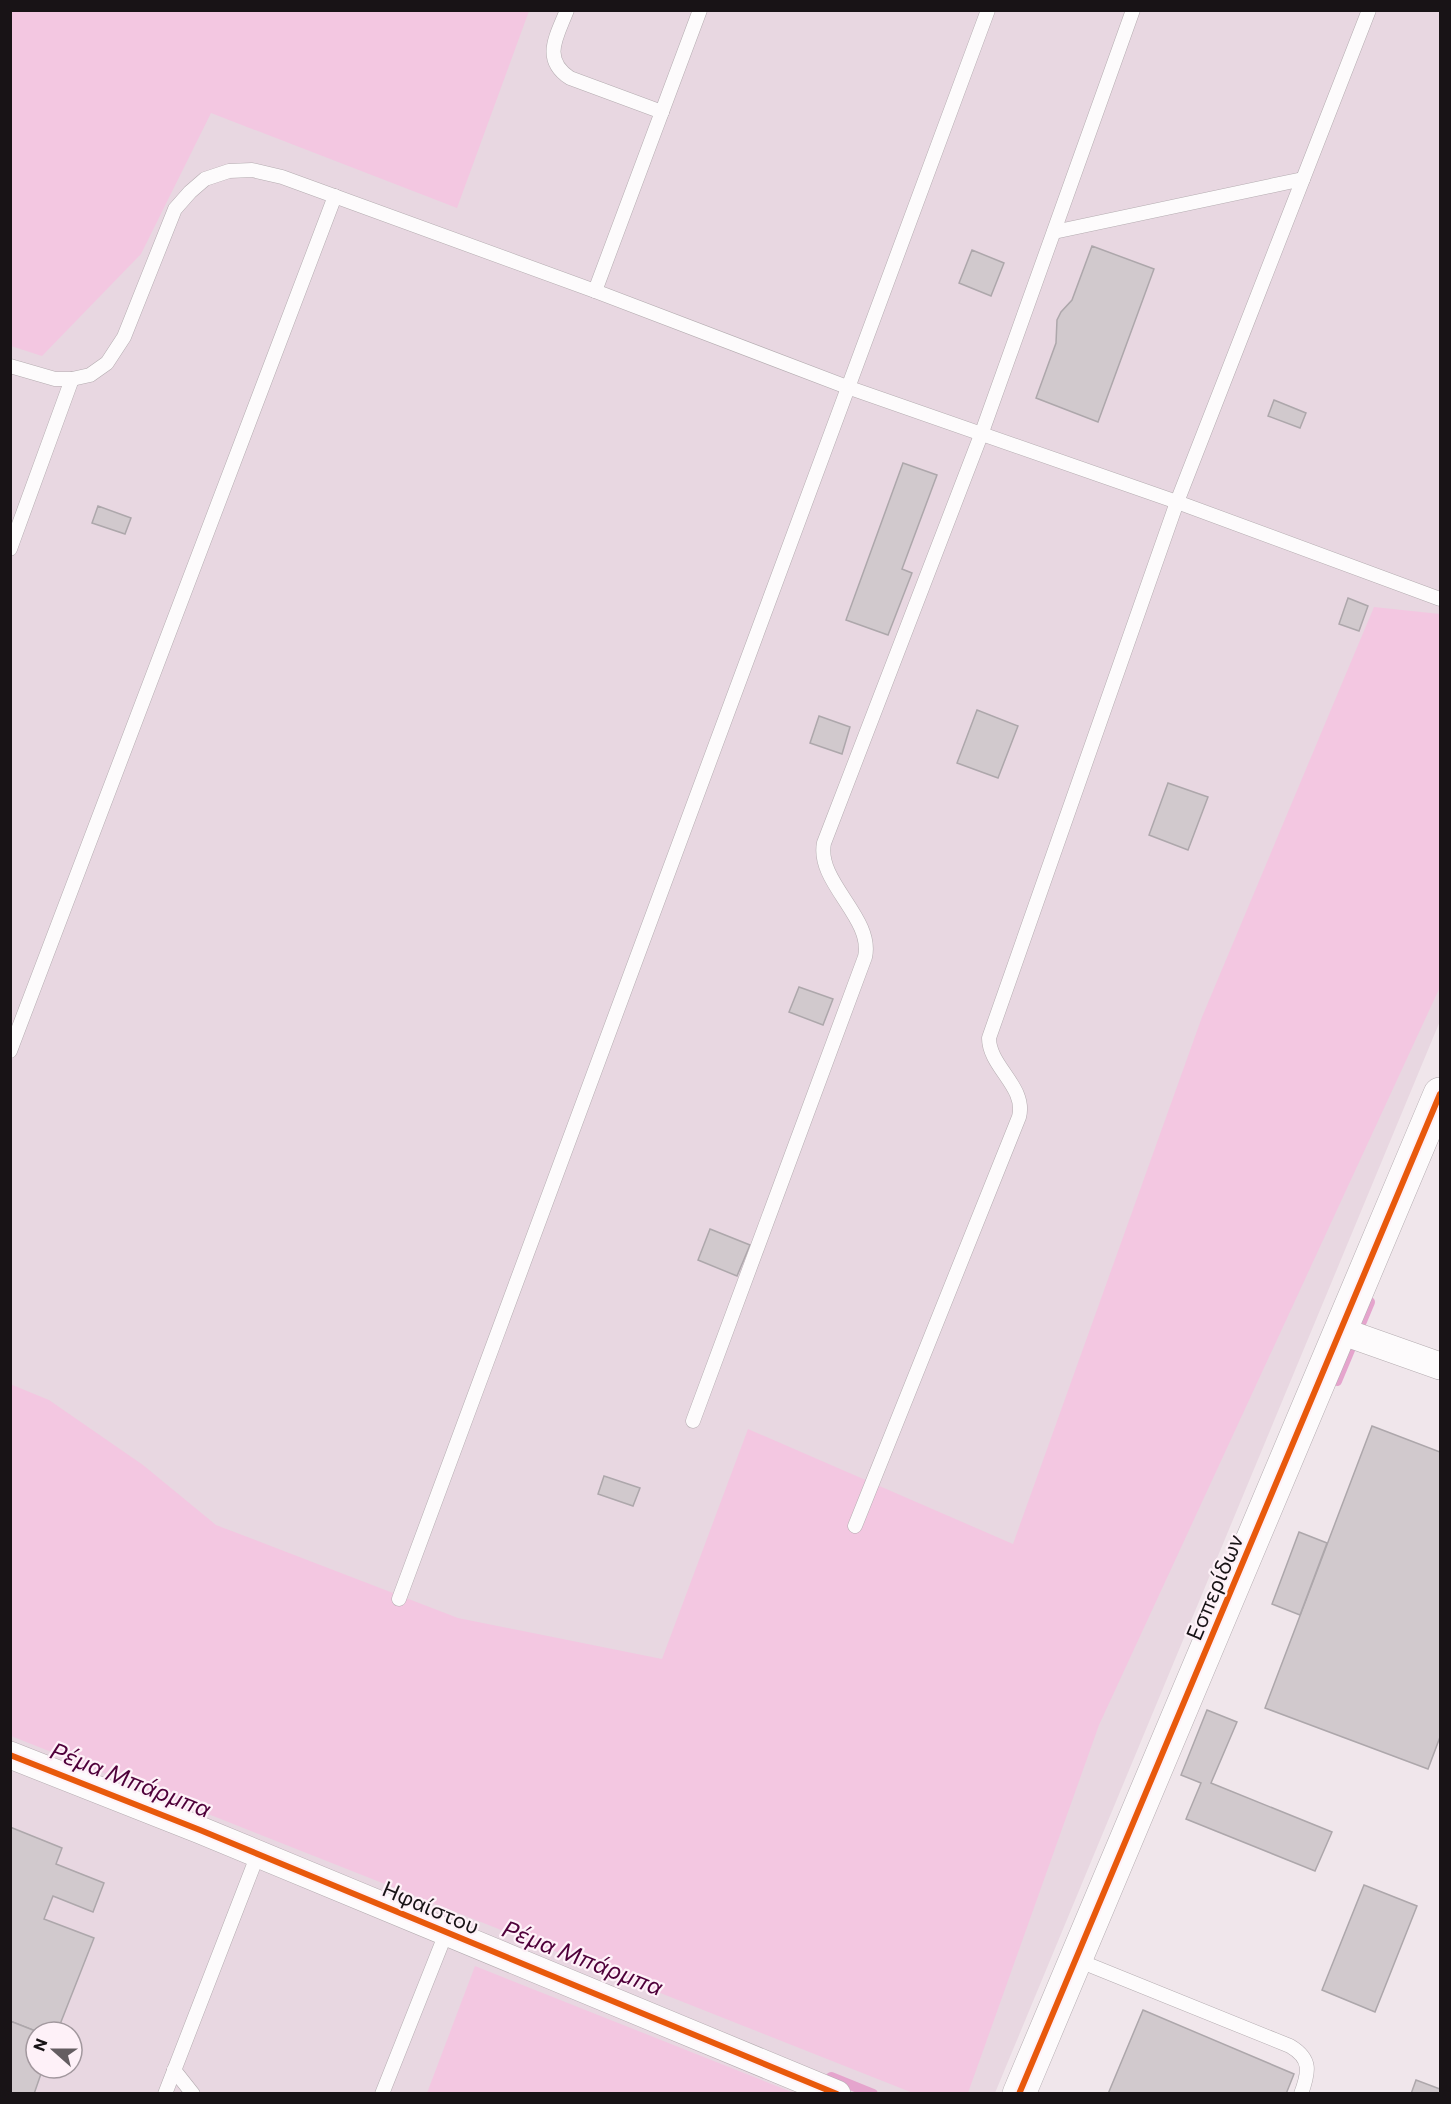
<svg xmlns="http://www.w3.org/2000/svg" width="1451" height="2104" viewBox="0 0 1451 2104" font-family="Commissioner,sans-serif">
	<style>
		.built { fill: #e8d7e1; fill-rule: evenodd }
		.green { fill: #f3c7e1 }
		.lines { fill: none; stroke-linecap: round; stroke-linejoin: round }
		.stream { stroke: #e5a4cd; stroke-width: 10 }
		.building { fill: #d1c9cd; stroke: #ada7ab; stroke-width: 1.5 }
		.lane-casing { stroke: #b4acb0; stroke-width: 15 }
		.street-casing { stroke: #b4acb0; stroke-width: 28 }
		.secondary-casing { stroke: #b4acb0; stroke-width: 34 }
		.lane { stroke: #fdfbfc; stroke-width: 14 }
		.street { stroke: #fdfbfc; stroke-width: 27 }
		.secondary { stroke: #fdfbfc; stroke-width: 33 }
		.cycleway-casing { stroke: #fef1f8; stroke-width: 10 }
		.cycleway { stroke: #e8590c; stroke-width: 6 }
		.labels { text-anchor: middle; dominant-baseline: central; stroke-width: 4.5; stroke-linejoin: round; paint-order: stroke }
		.street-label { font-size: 22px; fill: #181316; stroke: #fef1f8 }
		.water-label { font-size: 24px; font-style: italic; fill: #4f003a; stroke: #fef1f8 }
	</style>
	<rect width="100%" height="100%" fill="#f0e6eb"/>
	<!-- built -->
	<path class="built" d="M11 11H1440V1021L995 2093 11 2094ZM36 2032H72V2068H36Z"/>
	<!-- green -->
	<g class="green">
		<path d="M11 10H529V11L457 208 211 113 141 254 42 356 11 346Z"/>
		<path d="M1374 607 1440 614V987L1099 1725 968 2093H913L11 1736 10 1384 49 1400 143 1465 216 1525 458 1618 662 1659 748 1429 1013 1544 1202 1017Z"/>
		<path d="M475 1966 794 2093H427Z"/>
	</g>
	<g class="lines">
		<!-- stream -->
		<g class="stream">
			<path d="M1337 1381 1370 1302"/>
			<path d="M831 2077 873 2094"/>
		</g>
	</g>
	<!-- building -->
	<g class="building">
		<path d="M1092 246 1154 269 1098 422 1036 398 1056 343 1057 320 1061 312 1072 300Z"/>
		<path d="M972 250 1004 263 991 296 959 283Z"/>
		<path d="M1274 400 1306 413 1300 428 1268 416Z"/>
		<path d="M903 463 937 475 902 569 912 573 888 635 846 620Z"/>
		<path d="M98 506 131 518 125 534 92 523Z"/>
		<path d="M1348 598 1368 606 1359 631 1339 624Z"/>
		<path d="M977 710 1018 726 998 778 957 763Z"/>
		<path d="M819 716 850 727 842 754 810 743Z"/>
		<path d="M1168 783 1208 797 1188 850 1149 835Z"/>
		<path d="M799 987 833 999 823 1025 789 1012Z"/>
		<path d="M710 1229 750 1245 737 1276 698 1260Z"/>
		<path d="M1372 1426 1440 1452V1737L1428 1769 1265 1708Z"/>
		<path d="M604 1476 640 1488 633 1506 598 1494Z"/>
		<path d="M1299 1532 1327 1543 1300 1615 1272 1604Z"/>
		<path d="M1207 1710 1237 1722 1211 1783 1332 1832 1315 1871 1186 1819 1201 1783 1181 1775Z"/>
		<path d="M10 1827 62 1848 56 1864 104 1883 93 1912 53 1896 44 1919 94 1938 57 2032H38L10 2021Z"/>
		<path d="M1364 1885 1417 1906 1375 2012 1322 1990Z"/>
		<path d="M1143 2010 1294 2074 1286 2094H1108Z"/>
		<path d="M10 2021 38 2032H36V2068H43L34 2094H10Z"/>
		<path d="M1416 2080 1440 2089V2094H1411Z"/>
	</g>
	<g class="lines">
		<!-- lane casing -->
		<g class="lane-casing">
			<g id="lane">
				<path d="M567 10C557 36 541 59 570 78L662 112"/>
				<path d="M1369 10 1177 502 1440 599"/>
				<path d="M1054 232 1303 179"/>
				<path d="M595 291 700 10"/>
				<path d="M10 366 55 379H72L90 375 107 363 124 337 175 209 190 192 205 179 229 171 252 170 282 177 595 291 847 387 1177 502 989 1038C989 1067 1027 1087 1019 1117L855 1526"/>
				<path d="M10 549 72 379"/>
				<path d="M10 1051 335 196"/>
				<path d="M693 1421 865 957C874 918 816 882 824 843L981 435 1133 10"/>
				<path d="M399 1599 988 10"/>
				<path d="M1077 1960 1290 2046C1312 2059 1309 2072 1301 2094"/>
				<path d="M174 2070 193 2094"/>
				<path d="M165 2094 258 1854"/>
				<path d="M382 2094 446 1933"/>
			</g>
		</g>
		<!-- street casing -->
		<g class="street-casing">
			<g id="street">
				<path d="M1341 1331 1440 1366"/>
				<path d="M10 1755 200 1830 837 2094"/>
			</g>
		</g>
		<!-- secondary casing -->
		<g class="secondary-casing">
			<path id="secondary" d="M1019 2094 1440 1094"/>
		</g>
		<!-- lane -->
		<use href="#lane" class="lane"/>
		<!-- street -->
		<use href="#street" class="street"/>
		<!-- secondary -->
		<use href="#secondary" class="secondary"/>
		<!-- cycleway casing -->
		<g class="cycleway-casing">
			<g id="cycleway">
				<path d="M10 1755 200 1830 837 2094"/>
				<path d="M1019 2094 1440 1094"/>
			</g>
		</g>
		<!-- cycleway -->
		<use href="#cycleway" class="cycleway"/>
	</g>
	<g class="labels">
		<!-- street labels -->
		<g class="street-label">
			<text transform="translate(1214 1587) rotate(-67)">Εσπερίδων</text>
			<text transform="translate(431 1907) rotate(23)">Ηφαίστου</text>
		</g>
		<!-- water labels -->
		<g class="water-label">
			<text transform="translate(131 1779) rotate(21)">Ρέμα Μπάρμπα</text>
			<text transform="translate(583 1957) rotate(21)">Ρέμα Μπάρμπα</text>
		</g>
	</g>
	<!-- border -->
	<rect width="1451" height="2104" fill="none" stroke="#181316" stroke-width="24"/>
	<!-- north arrow -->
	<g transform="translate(54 2050) rotate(291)"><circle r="28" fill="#fef1f8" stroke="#a2989e" stroke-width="1.5"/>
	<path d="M0-4.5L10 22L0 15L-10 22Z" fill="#645d61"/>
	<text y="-9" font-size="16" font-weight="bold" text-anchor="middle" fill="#181316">N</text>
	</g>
</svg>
